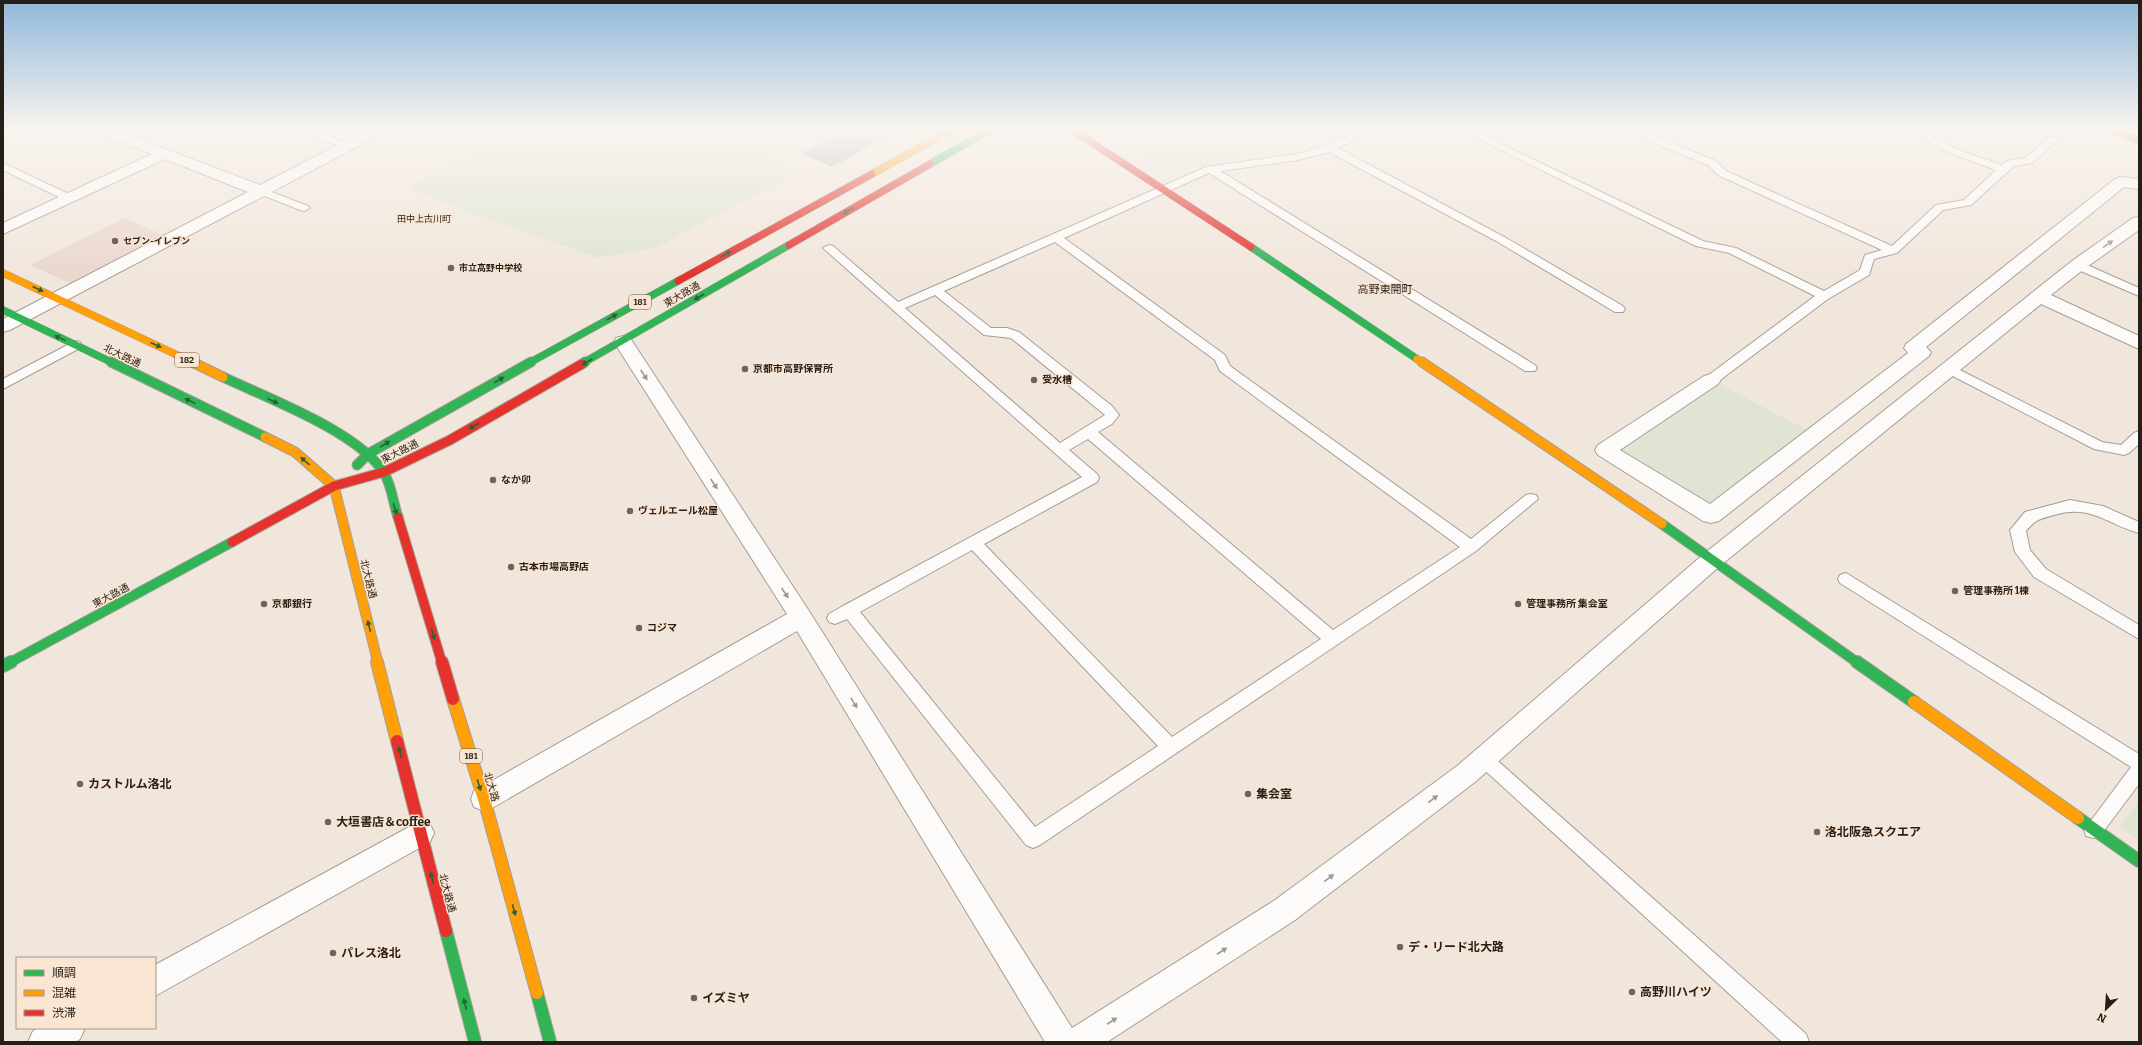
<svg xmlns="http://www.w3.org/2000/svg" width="2142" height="1045" viewBox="0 0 2142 1045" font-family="Bitter,'Noto Sans JP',serif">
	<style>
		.commercial { fill: #ead7cd }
		.green { fill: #dfe4d3 }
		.water { fill: #afbdc8 }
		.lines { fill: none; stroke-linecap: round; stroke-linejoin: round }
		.lane-casing { stroke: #a69d96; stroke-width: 2 }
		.street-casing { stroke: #a69d96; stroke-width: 2 }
		.fast-far2-casing { stroke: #a69d96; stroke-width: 8 }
		.fast-far1-casing { stroke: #a69d96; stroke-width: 11 }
		.fast-casing { stroke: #a69d96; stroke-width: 14 }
		.slow-far2-casing { stroke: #a69d96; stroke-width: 8 }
		.slow-far1-casing { stroke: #a69d96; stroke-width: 11 }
		.slow-casing { stroke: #a69d96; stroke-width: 14 }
		.jam-far2-casing { stroke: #a69d96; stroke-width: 8 }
		.jam-far1-casing { stroke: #a69d96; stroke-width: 11 }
		.jam-casing { stroke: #a69d96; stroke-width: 14 }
		.lane { fill: #fdfbfa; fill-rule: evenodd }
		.street { fill: #fdfbfa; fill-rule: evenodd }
		.fast-far2 { stroke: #30b455; stroke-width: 7 }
		.fast-far1 { stroke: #30b455; stroke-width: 9 }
		.fast { stroke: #30b455; stroke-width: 12 }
		.slow-far2 { stroke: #ff9f0a; stroke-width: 7 }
		.slow-far1 { stroke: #ff9f0a; stroke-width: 9 }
		.slow { stroke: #ff9f0a; stroke-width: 12 }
		.jam-far2 { stroke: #e5322d; stroke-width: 7 }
		.jam-far1 { stroke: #e5322d; stroke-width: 9 }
		.jam { stroke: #e5322d; stroke-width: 12 }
		.oneway { fill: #2a6233 }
		.oneway2 { fill: #9c9894 }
		.poi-dot { fill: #6d655d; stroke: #fae5d3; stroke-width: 1.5 }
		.labels { text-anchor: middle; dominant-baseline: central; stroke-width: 3; stroke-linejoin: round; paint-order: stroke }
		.far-neighbourhood-label { font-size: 9px; fill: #261f18; stroke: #fae5d3 }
		.far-poi-label { font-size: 9px; font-weight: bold; fill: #261f18; stroke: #fae5d3; text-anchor: start }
		.shield { fill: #fae5d3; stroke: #665a50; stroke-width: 1 }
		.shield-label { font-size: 9px; font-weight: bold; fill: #261f18 }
		.street-label { font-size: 10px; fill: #261f18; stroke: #fae5d3 }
		.poi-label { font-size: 10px; font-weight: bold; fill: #261f18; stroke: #fae5d3; text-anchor: start }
		.neighbourhood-label { font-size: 11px; fill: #261f18; stroke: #fae5d3 }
		.near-poi-label { font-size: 12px; font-weight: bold; fill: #261f18; stroke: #fae5d3; text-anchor: start }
	</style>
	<rect width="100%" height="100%" fill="#f1e6dc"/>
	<!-- commercial -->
	<path class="commercial" d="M124 218 163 235 71 284 31 265Z"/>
	<!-- green -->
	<g class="green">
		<path d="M513 129H794L805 141 767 156 798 172 655 248 598 258 406 189Z"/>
		<path d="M1094 129H1230L1272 152 1214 162 1171 175Z"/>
		<path d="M1711 380 1815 434 1711 515 1605 450Z"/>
		<path d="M2139 801V840L2120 827Z"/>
	</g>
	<!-- water -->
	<path class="water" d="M850 129H879L891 134 832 167 801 153Z"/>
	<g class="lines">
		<!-- lane casing -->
		<g class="lane-casing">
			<g id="lane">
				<path d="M296 129H309L353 146 352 148H344Z"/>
				<path d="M1363 129H1375L1338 148 1506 238 1623 306 1625 309 1623 312H1615L1498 242 1329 152 1298 160 1220 171 1535 365 1537 368 1535 371H1525L1209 173 1064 238 1225 355 1230 366 1471 539 1526 495 1531 494 1536 495 1538 499 1476 551 1040 845 1033 848 1026 845 847 619 835 624 829 622 827 618 829 614 843 606 1082 477 823 248 829 245 833 246 898 302 1206 167 1297 154 1326 146ZM1055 242 1215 360 1220 371 1460 547 1333 630 1098 432 1112 424 1119 415 1112 406 1019 332 1007 328H991L944 291ZM935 295 984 335 1011 338 1105 415 1060 443 905 308ZM1088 439 1321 639 1172 737 984 544 1097 482 1099 478 1097 474 1069 450ZM972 550 1158 746 1035 827 860 612Z"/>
				<path d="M1458 129H1470L1703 241 1736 248 1824 291 1860 270 1865 255 1882 250 1718 175 1708 165 1625 131 1624 129H1637L1716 161 1726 171 1892 246 1936 205 1964 200 1996 170 1945 151 1924 138 1905 131 1904 129C1924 129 1935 138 1952 147 1968 154 1986 159 2002 165L2007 161 2025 158 2050 137H2058L2059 139 2032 163 2014 166 1971 205 1943 210 1897 253 1874 259 1869 275 1828 299 1716 383H1706L1704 380 1706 377 1815 296 1729 253 1696 246Z"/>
				<path d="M3 163 73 196 75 198 73 200H65L3 170Z"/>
				<path d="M261 188 308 206 310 208 304 211 300 210 257 193 256 191 257 189Z"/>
				<path d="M2078 261 2139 288V296L2074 268 2072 265Z"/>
				<path d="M75 341 80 342 81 345 80 348 3 389V379Z"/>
				<path d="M1950 365 2102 442 2121 445 2134 433 2139 431V444L2129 453 2124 455 2094 449 1945 372 1943 369Z"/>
				<path d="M2070 500 2103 506 2139 522V533C2106 524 2091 504 2054 515 2040 519 2036 519 2026 531L2030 550 2046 569 2139 625V639L2034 577 2015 552 2010 530 2025 512Z"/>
				<path d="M1846 573 2139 754V784L2100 836 2093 838 2086 836 2084 830 2131 767 1840 583 1838 579 1840 575Z"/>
				<path d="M1484 751 1490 754 1806 1034 1809 1042H1782L1478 764 1475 759 1478 754Z"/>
			</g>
		</g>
		<!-- street casing -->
		<g class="street-casing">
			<g id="street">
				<path d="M94 129H113L260 185 369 129H387L385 132 10 330 3 332V319L248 192 165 159 3 234V223L152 154 96 132Z"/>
				<path d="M2121 177 2139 179V189L2124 187 1926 347 1931 352 1929 356 1719 521 1711 523 1703 521 1598 455 1595 450 1598 445 1704 376 1711 374 1718 376 1721 380 1718 384 1620 450 1710 504 1908 353 1904 348 1906 344 2115 179Z"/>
				<path d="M2139 217V230L2084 269 2051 295 2139 336V349L2041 304 1721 565 1475 782 1295 920 1107 1042H1045L797 631 494 807 484 811 474 807 471 799 474 791 787 614 614 342 616 338 623 336 630 338 809 611 1072 1028 1275 900 1457 766 1705 553 2072 261 2133 218Z"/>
				<path d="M420 821 430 824 434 833 430 842 155 996V965Z"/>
				<path d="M38 1028H85L80 1039 75 1042H28L33 1031Z"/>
			</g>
		</g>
		<!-- fast-far2 casing -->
		<g class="fast-far2-casing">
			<g id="fast-far2">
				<path d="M930 164 991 129"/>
				<path d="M1251 247 1417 359"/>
				<path d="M3 310 113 363"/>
				<path d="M529 363 678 281"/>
				<path d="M583 363 789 245"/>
			</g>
		</g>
		<!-- fast-far1 casing -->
		<g class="fast-far1-casing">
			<g id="fast-far1">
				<path d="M111 362 265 437"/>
				<path d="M582 364 585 362"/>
				<path d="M223 377C267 398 359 432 384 473 392 486 393 503 398 517"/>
				<path d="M357 465 368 454 531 362"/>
				<path d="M1662 524 1858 663"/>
				<path d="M9 663 232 542"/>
			</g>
		</g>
		<!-- fast casing -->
		<g class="fast-casing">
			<g id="fast">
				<path d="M1857 662 1914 702"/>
				<path d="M3 666 11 662"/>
				<path d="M2078 818 2139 861"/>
				<path d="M446 931 475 1042"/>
				<path d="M537 993 550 1042"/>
			</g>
		</g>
		<!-- slow-far2 casing -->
		<g class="slow-far2-casing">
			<g id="slow-far2">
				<path d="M872 174 953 129"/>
				<path d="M3 273 194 363"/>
				<path d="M1417 359 1423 363"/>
			</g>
		</g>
		<!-- slow-far1 casing -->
		<g class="slow-far1-casing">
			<g id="slow-far1">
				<path d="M192 362 223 377"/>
				<path d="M1422 362 1662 524"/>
				<path d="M265 437 295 452 334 486 378 663"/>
			</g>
		</g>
		<!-- slow casing -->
		<g class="slow-casing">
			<g id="slow">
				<path d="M377 662 397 741"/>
				<path d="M453 699 484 799 537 993"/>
				<path d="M1914 702 2078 818"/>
			</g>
		</g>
		<!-- jam-far2 casing -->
		<g class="jam-far2-casing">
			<g id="jam-far2">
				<path d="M1071 129 1251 247"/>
				<path d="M2108 129 2139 140"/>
				<path d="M789 245 930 164"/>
				<path d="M678 281 872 174"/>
			</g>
		</g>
		<!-- jam-far1 casing -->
		<g class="jam-far1-casing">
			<g id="jam-far1">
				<path d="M334 486 384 472 450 440 582 364"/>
				<path d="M398 517 442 663"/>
				<path d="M232 542 334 486"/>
			</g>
		</g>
		<!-- jam casing -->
		<g class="jam-casing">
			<g id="jam">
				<path d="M442 662 453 699"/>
				<path d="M397 741 446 931"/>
			</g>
		</g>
		<!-- lane -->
		<use href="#lane" class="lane"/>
		<!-- street -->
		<use href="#street" class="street"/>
		<!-- fast-far2 -->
		<use href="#fast-far2" class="fast-far2"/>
		<!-- fast-far1 -->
		<use href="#fast-far1" class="fast-far1"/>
		<!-- fast -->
		<use href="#fast" class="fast"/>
		<!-- slow-far2 -->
		<use href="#slow-far2" class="slow-far2"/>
		<!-- slow-far1 -->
		<use href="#slow-far1" class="slow-far1"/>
		<!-- slow -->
		<use href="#slow" class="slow"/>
		<!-- jam-far2 -->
		<use href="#jam-far2" class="jam-far2"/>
		<!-- jam-far1 -->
		<use href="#jam-far1" class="jam-far1"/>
		<!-- jam -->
		<use href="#jam" class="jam"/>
	</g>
	<!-- one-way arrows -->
	<defs><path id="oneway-solid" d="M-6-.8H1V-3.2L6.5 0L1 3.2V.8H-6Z"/></defs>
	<g class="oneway">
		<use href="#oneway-solid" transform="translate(848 211) rotate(150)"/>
		<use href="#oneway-solid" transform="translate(726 254) rotate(-29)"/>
		<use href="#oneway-solid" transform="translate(38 289) rotate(25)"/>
		<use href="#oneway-solid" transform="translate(699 297) rotate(150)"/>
		<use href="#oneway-solid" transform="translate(612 317) rotate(-29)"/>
		<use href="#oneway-solid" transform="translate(60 338) rotate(-154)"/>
		<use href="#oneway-solid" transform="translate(156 345) rotate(25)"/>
		<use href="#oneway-solid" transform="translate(587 362) rotate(150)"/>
		<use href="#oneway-solid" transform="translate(499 380) rotate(-29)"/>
		<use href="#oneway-solid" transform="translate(190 401) rotate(-154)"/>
		<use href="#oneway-solid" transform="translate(273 401) rotate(25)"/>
		<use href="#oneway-solid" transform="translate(474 426) rotate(150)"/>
		<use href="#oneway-solid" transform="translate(385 444) rotate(-31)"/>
		<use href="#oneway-solid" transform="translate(305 461) rotate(-140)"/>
		<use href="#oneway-solid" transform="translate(395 509) rotate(73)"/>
		<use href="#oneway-solid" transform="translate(369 626) rotate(-104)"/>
		<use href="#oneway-solid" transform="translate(433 634) rotate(73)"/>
		<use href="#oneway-solid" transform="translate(400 752) rotate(-104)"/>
		<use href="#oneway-solid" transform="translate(479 785) rotate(73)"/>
		<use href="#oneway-solid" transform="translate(432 878) rotate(-105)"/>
		<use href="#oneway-solid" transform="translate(514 910) rotate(75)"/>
		<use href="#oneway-solid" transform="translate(465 1004) rotate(-105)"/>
	</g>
	<g class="oneway2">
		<use href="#oneway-solid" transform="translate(2108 244) rotate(-35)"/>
		<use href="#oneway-solid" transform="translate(644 375) rotate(57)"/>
		<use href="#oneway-solid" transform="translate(714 484) rotate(57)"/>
		<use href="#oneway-solid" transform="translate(785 593) rotate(57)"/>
		<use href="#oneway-solid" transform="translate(854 703) rotate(58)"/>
		<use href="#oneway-solid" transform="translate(1433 799) rotate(-37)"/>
		<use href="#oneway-solid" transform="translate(1329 878) rotate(-37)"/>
		<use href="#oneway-solid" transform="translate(1222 951) rotate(-33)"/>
		<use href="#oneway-solid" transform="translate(1112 1021) rotate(-33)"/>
	</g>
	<!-- sky -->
	<linearGradient id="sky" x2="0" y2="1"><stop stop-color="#91b8db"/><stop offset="0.47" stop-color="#f9f4ef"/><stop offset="1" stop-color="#f9f4ef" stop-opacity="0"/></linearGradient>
	<rect width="2142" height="275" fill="url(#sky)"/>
	<!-- markers -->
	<g class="poi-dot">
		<circle cx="115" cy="241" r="4"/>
		<circle cx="451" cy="268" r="4"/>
		<circle cx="745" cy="369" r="4"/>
		<circle cx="1034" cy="380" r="4"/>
		<circle cx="493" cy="480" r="4"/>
		<circle cx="630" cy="511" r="4"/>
		<circle cx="511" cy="567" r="4"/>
		<circle cx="1955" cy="591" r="4"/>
		<circle cx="264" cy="604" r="4"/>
		<circle cx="1518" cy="604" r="4"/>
		<circle cx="639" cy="628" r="4"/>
		<circle cx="80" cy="784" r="4"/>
		<circle cx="1248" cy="794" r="4"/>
		<circle cx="328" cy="822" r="4"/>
		<circle cx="1817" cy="832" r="4"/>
		<circle cx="1400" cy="947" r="4"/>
		<circle cx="333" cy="953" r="4"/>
		<circle cx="1632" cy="992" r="4"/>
		<circle cx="694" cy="998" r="4"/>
	</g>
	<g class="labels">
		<!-- far-neighbourhood labels -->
		<g class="far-neighbourhood-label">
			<text x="424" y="219">田中上古川町</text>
		</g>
		<!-- far-poi labels -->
		<g class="far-poi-label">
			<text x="123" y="241">セブン-イレブン</text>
			<text x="459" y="268">市立高野中学校</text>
		</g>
		<!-- shield labels -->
		<g class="shield">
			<rect x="629" y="295" width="22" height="14" rx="3"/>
			<rect x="175" y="353" width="24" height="14" rx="3"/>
			<rect x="460" y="749" width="22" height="14" rx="3"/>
		</g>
		<g class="shield-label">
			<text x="640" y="302">181</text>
			<text x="187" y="360">182</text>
			<text x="471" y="756">181</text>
		</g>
		<!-- street labels -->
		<g class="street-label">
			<text transform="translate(682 295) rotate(-30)">東大路通</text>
			<text transform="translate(122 356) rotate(26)">北大路通</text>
			<text transform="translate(400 452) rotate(-26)">東大路通</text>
			<text transform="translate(368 579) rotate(76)">北大路通</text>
			<text transform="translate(111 596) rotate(-28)">東大路通</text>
			<text transform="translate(491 787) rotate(73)">北大路</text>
			<text transform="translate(447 893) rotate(75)">北大路通</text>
		</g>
		<!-- poi labels -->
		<g class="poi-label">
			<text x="753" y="369">京都市高野保育所</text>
			<text x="1042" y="380">受水槽</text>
			<text x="501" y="480">なか卯</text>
			<text x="638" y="511">ヴェルエール松屋</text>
			<text x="519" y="567">古本市場高野店</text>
			<text x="1963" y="591">管理事務所 1棟</text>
			<text x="272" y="604">京都銀行</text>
			<text x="1526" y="604">管理事務所 集会室</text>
			<text x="647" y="628">コジマ</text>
		</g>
		<!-- neighbourhood labels -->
		<g class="neighbourhood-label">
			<text x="1385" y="289">高野東開町</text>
		</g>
		<!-- near-poi labels -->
		<g class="near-poi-label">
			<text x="88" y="784">カストルム洛北</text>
			<text x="1256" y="794">集会室</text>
			<text x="336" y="822">大垣書店＆coffee</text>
			<text x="1825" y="832">洛北阪急スクエア</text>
			<text x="1408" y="947">デ・リード北大路</text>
			<text x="341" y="953">パレス洛北</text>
			<text x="1640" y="992">高野川ハイツ</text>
			<text x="702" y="998">イズミヤ</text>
		</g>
	</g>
	<!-- border -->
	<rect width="2142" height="1045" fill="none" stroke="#261f18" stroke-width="8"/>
	<!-- legend -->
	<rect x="16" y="957" width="140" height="72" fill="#fae5d3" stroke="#a59688"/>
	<rect x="24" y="970" width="20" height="6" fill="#30b455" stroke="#a59688"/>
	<text x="52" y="977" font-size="12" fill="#261f18">順調</text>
	<rect x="24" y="990" width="20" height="6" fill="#ff9f0a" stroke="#a59688"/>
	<text x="52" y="997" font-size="12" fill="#261f18">混雑</text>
	<rect x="24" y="1010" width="20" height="6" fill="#e5322d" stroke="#a59688"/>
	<text x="52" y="1017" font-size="12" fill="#261f18">渋滞</text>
	<!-- north arrow -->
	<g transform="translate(2106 1009) rotate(205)" stroke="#fae5d3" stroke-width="3" paint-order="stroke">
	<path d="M0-3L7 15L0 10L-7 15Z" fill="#261f18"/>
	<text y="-6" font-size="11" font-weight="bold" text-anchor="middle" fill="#261f18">N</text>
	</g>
</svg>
